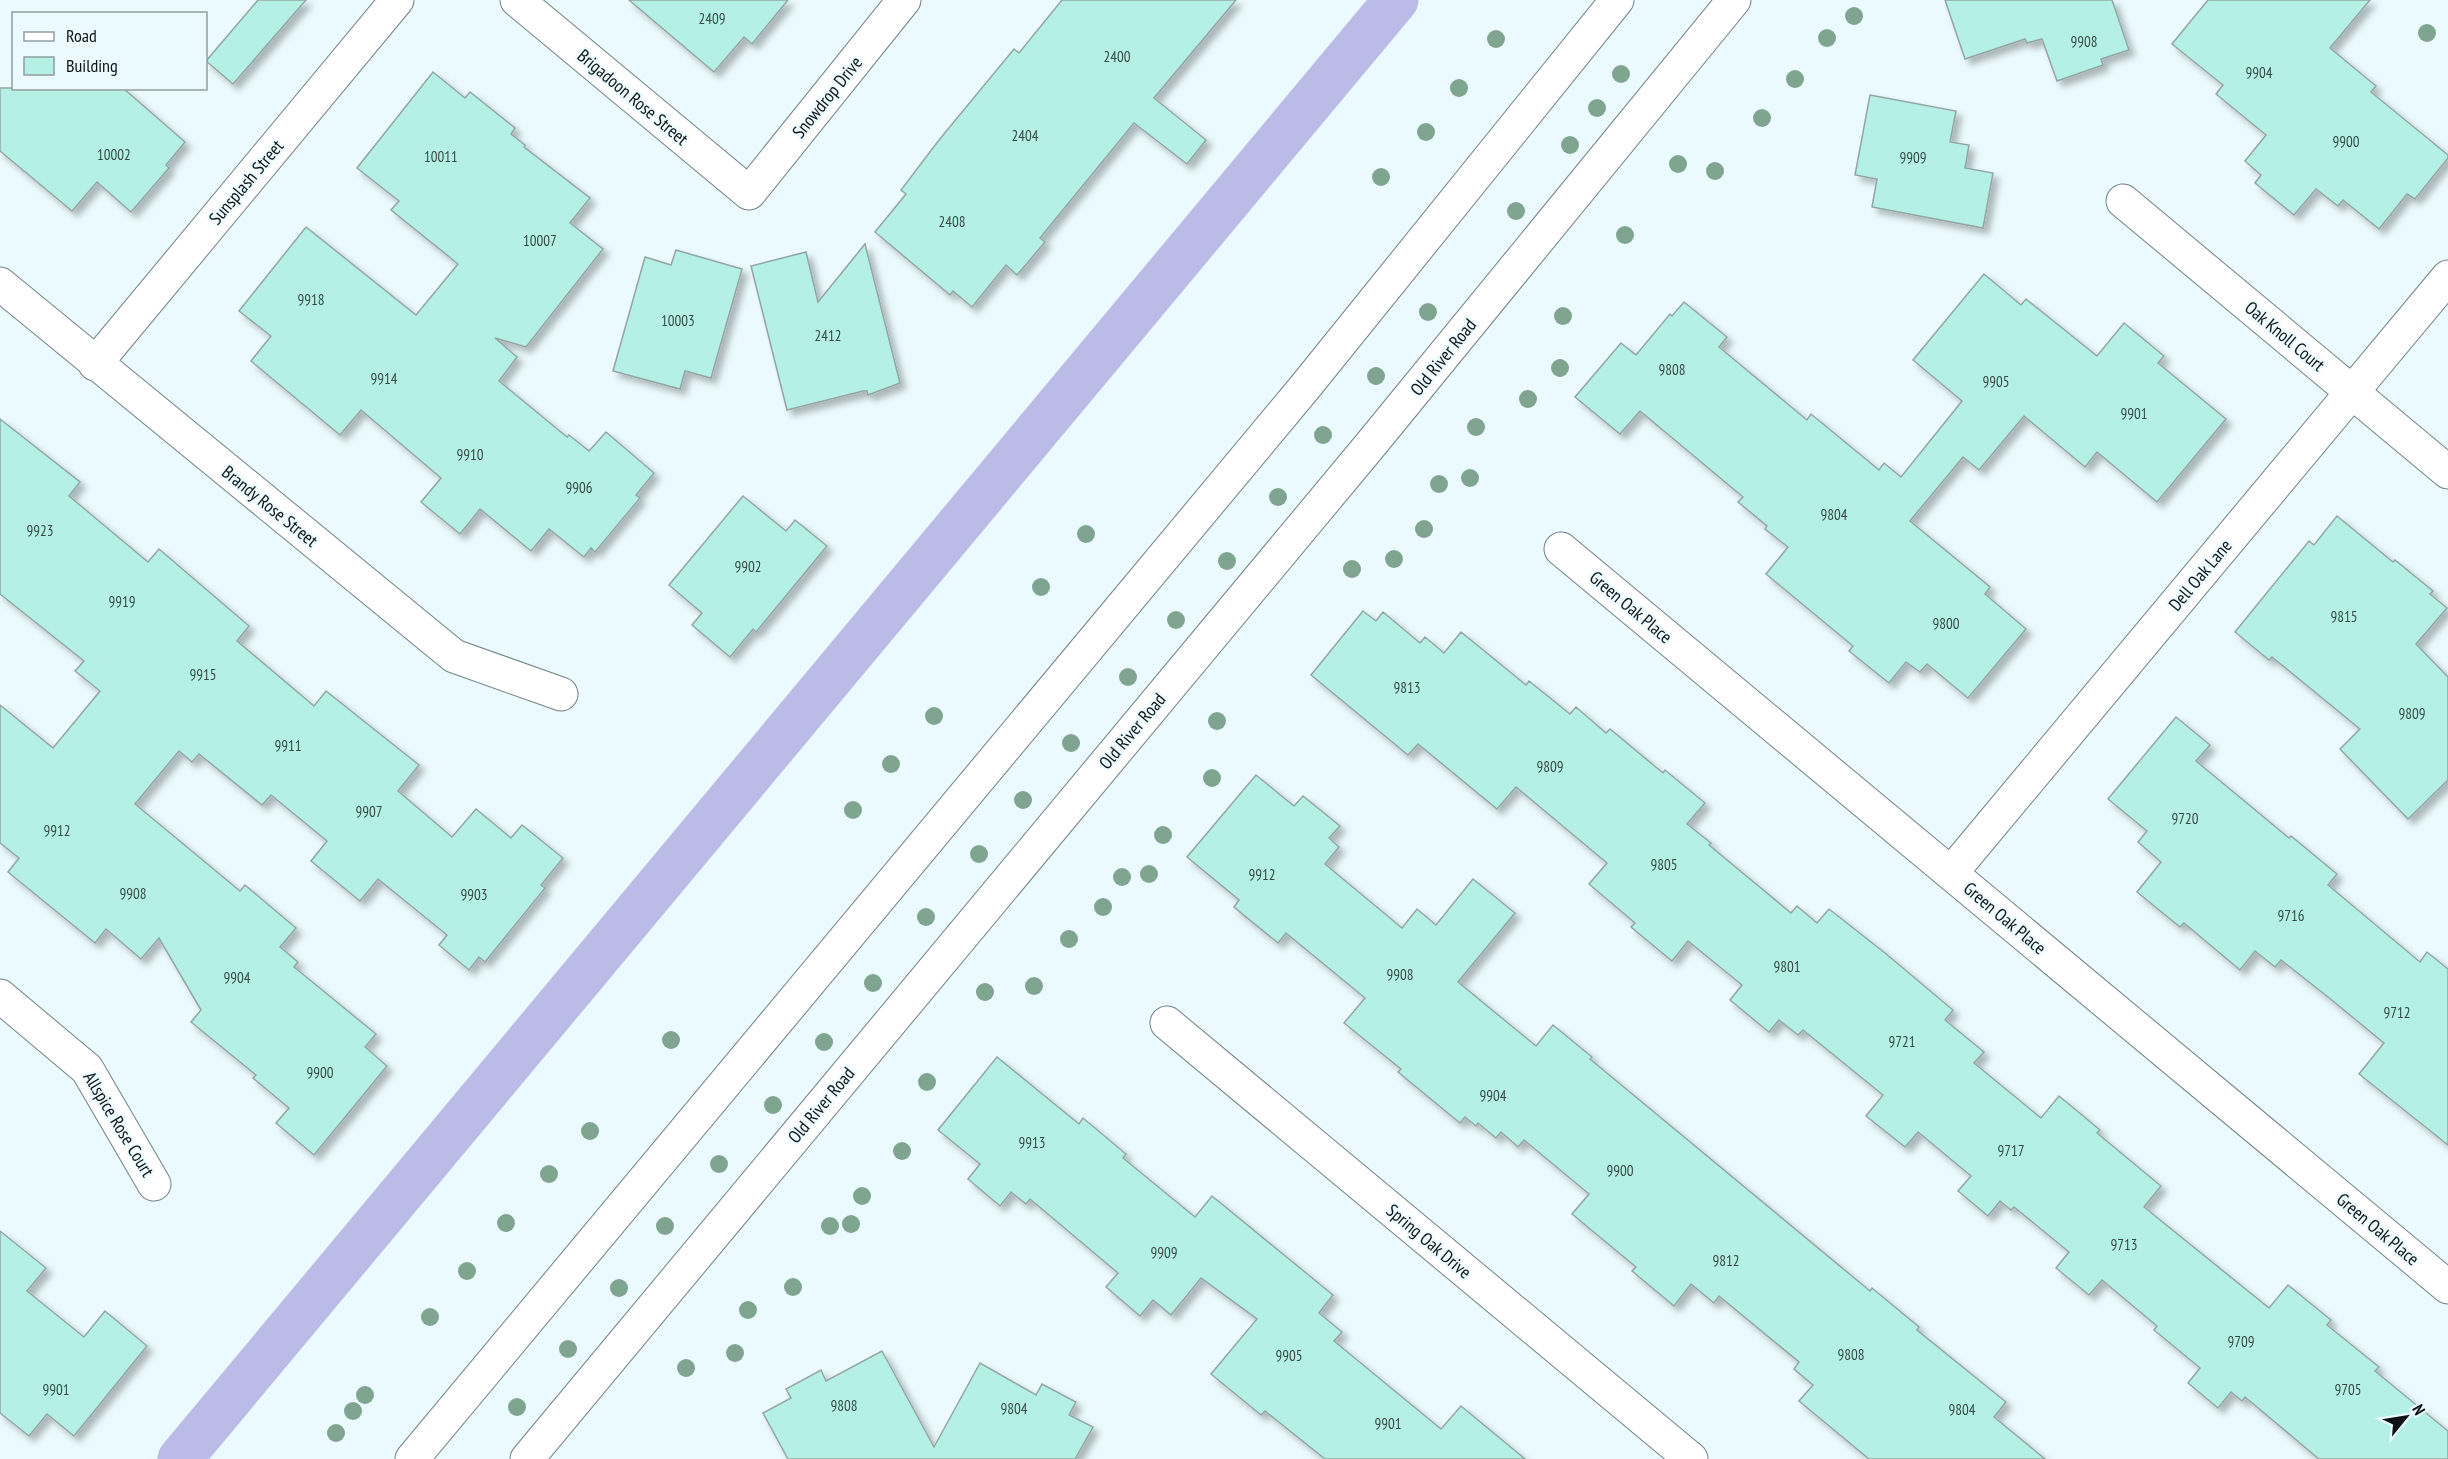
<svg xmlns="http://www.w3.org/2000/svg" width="2448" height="1459" viewBox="0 0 2448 1459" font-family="'PT Sans Narrow',sans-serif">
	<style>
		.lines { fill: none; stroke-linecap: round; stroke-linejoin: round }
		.canal { stroke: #bbbbe7; stroke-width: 45 }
		.building { fill: #b4f0e6; stroke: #94a6a3; stroke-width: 1.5; filter: url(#shadow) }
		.minor-casing { stroke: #708186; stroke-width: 35 }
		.major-casing { stroke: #708186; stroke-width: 35 }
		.minor { stroke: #fff; stroke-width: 33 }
		.major { stroke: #fff; stroke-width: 33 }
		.tree { fill: #7fa590 }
		.labels { text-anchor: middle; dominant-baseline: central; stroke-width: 4.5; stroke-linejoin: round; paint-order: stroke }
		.number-label { font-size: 15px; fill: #374a49 }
		.street-label { font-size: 18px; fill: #0d1315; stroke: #ebfafe }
	</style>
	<defs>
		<filter id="shadow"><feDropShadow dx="5.5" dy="5.5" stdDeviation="3" flood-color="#0004"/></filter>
	</defs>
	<rect width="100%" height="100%" fill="#ebfafe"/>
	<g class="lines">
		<!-- canal -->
		<path class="canal" d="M180 1459 1396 0"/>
	</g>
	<!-- building -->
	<g class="building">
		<path d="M258 0H306L233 84 206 61Z"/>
		<path d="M629 0H788L752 44 744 37 714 72Z"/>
		<path d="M1062 0H1236L1154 98 1206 140 1187 164 1134 123 1040 238 1045 242 1017 275 1006 265 972 307 953 291 950 295 875 232 906 194 901 190 939 140 1014 49 1019 53Z"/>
		<path d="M1945 0H2112L2129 50 2101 59 2103 65 2057 81 2042 39 2027 43 2025 39 1965 59Z"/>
		<path d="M2208 0H2370L2330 48 2376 86 2371 92 2448 155V158L2415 199 2407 194 2379 229 2343 200 2338 206 2316 189 2294 215 2255 183 2261 175 2245 161 2266 135 2216 94 2223 85 2172 44Z"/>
		<path d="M433 72 465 98 470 92 515 128 511 134 525 145 524 147 590 198 570 223 603 249 526 347 495 338 517 357 499 381 567 437 569 435 589 451 606 432 654 473 636 495 640 498 595 552 591 548 584 557 549 529 531 551 480 509 460 534 421 502 441 478 361 410 340 435 251 361 271 336 239 311 306 227 416 315 458 264 391 210 399 201 357 168Z"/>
		<path d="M0 88H123L185 142 166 165 169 168 131 212 97 182 72 211 0 151Z"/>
		<path d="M1870 95 1956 111 1950 142 1969 145 1965 168 1993 173 1983 228 1872 207 1877 179 1855 175Z"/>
		<path d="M865 244 900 383 868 395 867 391H863L787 410 751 266 806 252 818 302Z"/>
		<path d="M676 250 742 269 711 378 685 371 680 389 613 371 645 257 671 265Z"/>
		<path d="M1984 274 2021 305 2026 299 2097 356 2124 323 2164 356 2158 363 2226 419 2157 502 2097 452 2085 467 2024 416 1979 470 1963 457 1910 521 1990 587 1985 594 2026 629 1968 698 1927 664 1920 672 1906 662 1889 683 1849 651 1853 646 1766 574 1788 547 1765 529 1767 526 1738 502 1743 497 1640 411 1620 434 1575 397 1621 343 1636 355 1670 314 1672 316 1684 302 1727 337 1719 347 1807 420 1811 414 1879 470 1884 463 1901 477 1962 401 1913 360Z"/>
		<path d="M0 419 80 482 69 496 148 562 159 549 249 626 237 641 314 706 326 691 419 765 398 791 452 837 476 809 511 838 522 825 563 858 541 885 545 888 485 962 479 957 469 970 439 945 447 935 378 879 360 901 311 861 327 841 271 795 262 805 199 754 192 762 179 751 135 804 240 891 245 885 296 928 280 947 298 962 294 967 376 1034 365 1047 387 1066 314 1155 276 1123 289 1108 253 1078 256 1075 191 1022 201 1010 159 938 141 959 106 929 95 943 8 872 19 858 0 843V705L53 748 100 691 75 671 84 661 0 594Z"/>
		<path d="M743 496 786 531 795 520 827 546 756 632 753 629 730 657 692 625 702 613 669 585Z"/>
		<path d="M2337 516 2393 562 2395 560 2433 591 2430 594 2447 608 2416 644 2448 677V780L2408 819 2340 749 2360 729 2272 657 2269 660 2235 632 2309 541 2314 545Z"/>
		<path d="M1363 611 1376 621 1383 612 1420 643 1425 637 1444 653 1461 632 1526 685 1529 681 1570 714 1576 707 1606 733 1610 729 1663 773 1665 770 1705 803 1687 824 1711 843 1709 845 1791 913 1797 906 1817 923 1829 909 1885 953 1953 1010 1945 1020 1984 1052 1974 1063 2041 1118 2059 1096 2100 1130 2097 1133 2161 1186 2144 1207 2269 1308 2288 1285 2331 1320 2327 1325 2379 1367 2375 1371 2448 1431V1459H2319L2245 1397 2242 1401 2231 1392 2218 1408 2188 1383 2200 1368 2154 1330 2157 1326 2102 1280 2089 1295 2056 1268 2069 1252 2014 1207 2011 1210 2000 1201 1988 1216 1958 1191 1971 1176 1918 1132 1905 1147 1866 1116 1883 1095 1803 1030 1798 1035 1779 1020 1769 1032 1730 1000 1742 985 1688 941 1672 961 1631 927 1635 923 1589 884 1607 863 1516 787 1497 809 1418 744 1408 755 1311 675Z"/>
		<path d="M2176 717 2210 745 2196 761 2289 838 2291 836 2337 874 2328 885 2420 962 2427 952 2448 969V1145L2359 1074 2384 1043 2328 997 2281 960 2275 967 2255 951 2240 970 2184 923 2180 927 2137 892 2161 862 2138 842 2147 831 2108 799Z"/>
		<path d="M1256 775 1294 806 1303 796 1340 826 1329 838 1339 847 1325 864 1402 928 1417 909 1436 925 1473 879 1515 913 1458 982 1536 1046 1553 1025 1592 1057 1590 1059 1870 1291 1872 1288 1919 1327 1917 1330 2006 1402 1994 1417 2045 1459H1869L1799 1401 1813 1385 1794 1369 1799 1362 1719 1296 1714 1303 1691 1284 1674 1306 1632 1271 1636 1267 1572 1214 1589 1194 1524 1140 1518 1147 1501 1132 1496 1138 1478 1123 1476 1126 1465 1117 1460 1123 1398 1072 1401 1069 1344 1023 1365 998 1286 933 1278 943 1234 907 1239 900 1187 857Z"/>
		<path d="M997 1057 1079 1124 1083 1118 1126 1154 1123 1158 1195 1217 1212 1196 1333 1295 1319 1313 1342 1332 1334 1341 1441 1429 1461 1406 1525 1459H1325L1265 1411 1261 1415 1211 1374 1257 1319 1201 1278 1171 1315 1153 1300 1140 1316 1106 1287 1118 1273 1030 1199 1026 1204 1011 1192 1000 1206 968 1179 980 1164 938 1130Z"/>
		<path d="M0 1231 46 1268 27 1291 84 1337 105 1311 147 1346 74 1436 47 1414 29 1436 0 1413Z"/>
		<path d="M882 1351 934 1447 980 1363 1036 1395 1042 1384 1076 1402 1069 1415 1093 1427 1075 1459H788L763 1413 791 1398 786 1389 821 1370 826 1381Z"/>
	</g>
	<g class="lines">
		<!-- minor casing -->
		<g class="minor-casing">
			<g id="minor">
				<path d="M517 0 749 193 904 0"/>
				<path d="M2123 201 2448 472"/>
				<path d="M0 284 454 656 561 694"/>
				<path d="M95 364 397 0"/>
				<path d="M1561 549 2448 1287"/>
				<path d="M1951 873 2448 277"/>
				<path d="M0 996 87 1069 154 1184"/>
				<path d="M1167 1023 1691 1459"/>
			</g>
		</g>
		<!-- major casing -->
		<g class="major-casing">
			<g id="major">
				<path d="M412 1459 1305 387 1617 0"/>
				<path d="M527 1459 1372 443 1734 0"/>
			</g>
		</g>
		<!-- minor -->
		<use href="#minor" class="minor"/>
		<!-- major -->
		<use href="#major" class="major"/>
	</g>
	<!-- trees -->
	<g class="tree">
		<circle cx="1854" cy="16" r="9"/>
		<circle cx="2427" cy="33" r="9"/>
		<circle cx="1827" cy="38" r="9"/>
		<circle cx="1496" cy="39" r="9"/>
		<circle cx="1621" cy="74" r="9"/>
		<circle cx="1795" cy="79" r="9"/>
		<circle cx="1459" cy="88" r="9"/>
		<circle cx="1597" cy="108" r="9"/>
		<circle cx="1762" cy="118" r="9"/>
		<circle cx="1426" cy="132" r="9"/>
		<circle cx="1570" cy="145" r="9"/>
		<circle cx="1678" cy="164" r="9"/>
		<circle cx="1715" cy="171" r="9"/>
		<circle cx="1381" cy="177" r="9"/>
		<circle cx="1516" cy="211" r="9"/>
		<circle cx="1625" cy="235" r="9"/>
		<circle cx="1428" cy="312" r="9"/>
		<circle cx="1563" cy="316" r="9"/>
		<circle cx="1560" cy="368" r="9"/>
		<circle cx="1376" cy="376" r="9"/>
		<circle cx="1528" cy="399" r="9"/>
		<circle cx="1476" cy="427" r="9"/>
		<circle cx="1323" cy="435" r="9"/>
		<circle cx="1470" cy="478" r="9"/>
		<circle cx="1439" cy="484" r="9"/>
		<circle cx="1278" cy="497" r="9"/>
		<circle cx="1424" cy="529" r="9"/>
		<circle cx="1086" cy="534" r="9"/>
		<circle cx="1394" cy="559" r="9"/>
		<circle cx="1227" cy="561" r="9"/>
		<circle cx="1352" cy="569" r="9"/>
		<circle cx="1041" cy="587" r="9"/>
		<circle cx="1176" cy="620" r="9"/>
		<circle cx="1128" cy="677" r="9"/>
		<circle cx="934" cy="716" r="9"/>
		<circle cx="1217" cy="721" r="9"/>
		<circle cx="1071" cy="743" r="9"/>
		<circle cx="891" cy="764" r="9"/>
		<circle cx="1212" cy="778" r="9"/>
		<circle cx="1023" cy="800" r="9"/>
		<circle cx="853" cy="810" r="9"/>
		<circle cx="1163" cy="835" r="9"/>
		<circle cx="979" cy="854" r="9"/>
		<circle cx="1149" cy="874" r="9"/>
		<circle cx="1122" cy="877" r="9"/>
		<circle cx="1103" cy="907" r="9"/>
		<circle cx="926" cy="917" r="9"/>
		<circle cx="1069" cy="939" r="9"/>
		<circle cx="873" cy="983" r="9"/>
		<circle cx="1034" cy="986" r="9"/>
		<circle cx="985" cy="992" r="9"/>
		<circle cx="671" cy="1040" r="9"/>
		<circle cx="824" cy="1042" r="9"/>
		<circle cx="927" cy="1082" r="9"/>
		<circle cx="773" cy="1105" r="9"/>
		<circle cx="590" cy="1131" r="9"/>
		<circle cx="902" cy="1151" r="9"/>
		<circle cx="719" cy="1164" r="9"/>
		<circle cx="549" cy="1174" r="9"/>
		<circle cx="862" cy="1196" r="9"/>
		<circle cx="506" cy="1223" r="9"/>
		<circle cx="851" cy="1224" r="9"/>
		<circle cx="665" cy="1226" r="9"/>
		<circle cx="830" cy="1226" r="9"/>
		<circle cx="467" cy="1271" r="9"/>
		<circle cx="793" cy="1287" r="9"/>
		<circle cx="619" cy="1288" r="9"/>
		<circle cx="748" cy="1310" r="9"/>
		<circle cx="430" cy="1317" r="9"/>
		<circle cx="568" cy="1349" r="9"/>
		<circle cx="735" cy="1353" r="9"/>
		<circle cx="686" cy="1368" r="9"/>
		<circle cx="365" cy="1395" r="9"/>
		<circle cx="517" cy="1407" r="9"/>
		<circle cx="353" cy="1411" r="9"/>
		<circle cx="336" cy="1433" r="9"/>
	</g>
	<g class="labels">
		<!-- number labels -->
		<g class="number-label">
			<text x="712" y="18">2409</text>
			<text x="2084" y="41">9908</text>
			<text x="1117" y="56">2400</text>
			<text x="2259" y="72">9904</text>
			<text x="1025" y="135">2404</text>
			<text x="2346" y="141">9900</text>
			<text x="114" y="154">10002</text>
			<text x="441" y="156">10011</text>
			<text x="1913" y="157">9909</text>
			<text x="952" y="221">2408</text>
			<text x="540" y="240">10007</text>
			<text x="311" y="299">9918</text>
			<text x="678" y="320">10003</text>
			<text x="828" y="335">2412</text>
			<text x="1672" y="369">9808</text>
			<text x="384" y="378">9914</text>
			<text x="1996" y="381">9905</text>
			<text x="2134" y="413">9901</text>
			<text x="470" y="454">9910</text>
			<text x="579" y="487">9906</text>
			<text x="1834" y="514">9804</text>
			<text x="40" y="530">9923</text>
			<text x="748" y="566">9902</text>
			<text x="122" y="601">9919</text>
			<text x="2344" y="616">9815</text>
			<text x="1946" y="623">9800</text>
			<text x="203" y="674">9915</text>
			<text x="1407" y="687">9813</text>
			<text x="2412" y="713">9809</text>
			<text x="288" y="745">9911</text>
			<text x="1550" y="766">9809</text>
			<text x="369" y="811">9907</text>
			<text x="2185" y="818">9720</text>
			<text x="57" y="830">9912</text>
			<text x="1664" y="864">9805</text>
			<text x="1262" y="874">9912</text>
			<text x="133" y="893">9908</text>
			<text x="474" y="894">9903</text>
			<text x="2291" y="915">9716</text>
			<text x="1787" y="966">9801</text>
			<text x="1400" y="974">9908</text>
			<text x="237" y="977">9904</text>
			<text x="2397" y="1012">9712</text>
			<text x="1902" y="1041">9721</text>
			<text x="320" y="1072">9900</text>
			<text x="1493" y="1095">9904</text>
			<text x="1032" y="1142">9913</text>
			<text x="2011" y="1150">9717</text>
			<text x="1620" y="1170">9900</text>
			<text x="2124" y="1244">9713</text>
			<text x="1164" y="1252">9909</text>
			<text x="1726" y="1260">9812</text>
			<text x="2241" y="1341">9709</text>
			<text x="1851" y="1354">9808</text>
			<text x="1289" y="1355">9905</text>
			<text x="56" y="1389">9901</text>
			<text x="2348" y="1389">9705</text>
			<text x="844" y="1405">9808</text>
			<text x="1014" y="1408">9804</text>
			<text x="1962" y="1409">9804</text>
			<text x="1388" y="1423">9901</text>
		</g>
		<!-- street labels -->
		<g class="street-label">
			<text transform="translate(633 97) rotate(40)">Brigadoon Rose Street</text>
			<text transform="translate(827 97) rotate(-51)">Snowdrop Drive</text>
			<text transform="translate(246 182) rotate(-50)">Sunsplash Street</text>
			<text transform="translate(2285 336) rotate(40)">Oak Knoll Court</text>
			<text transform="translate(1443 357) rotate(-51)">Old River Road</text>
			<text transform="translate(270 506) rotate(39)">Brandy Rose Street</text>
			<text transform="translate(2200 575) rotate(-50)">Dell Oak Lane</text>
			<text transform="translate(1631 607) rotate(40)">Green Oak Place</text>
			<text transform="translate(1132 731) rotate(-50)">Old River Road</text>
			<text transform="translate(2005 918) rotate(40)">Green Oak Place</text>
			<text transform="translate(821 1105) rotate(-50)">Old River Road</text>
			<text transform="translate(119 1124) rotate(59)">Allspice Rose Court</text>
			<text transform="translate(2378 1229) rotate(40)">Green Oak Place</text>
			<text transform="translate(1429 1241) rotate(40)">Spring Oak Drive</text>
		</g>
	</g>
	<!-- legend -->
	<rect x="12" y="12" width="195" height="78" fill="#ebfafe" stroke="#929ea1" stroke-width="1.5"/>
	<rect x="24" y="32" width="30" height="9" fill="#ffffff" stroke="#929ea1" stroke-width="1.5"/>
	<text x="66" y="42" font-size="18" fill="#0d1315">Road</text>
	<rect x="24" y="57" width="30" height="18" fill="#b4f0e6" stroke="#929ea1" stroke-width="1.5"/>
	<text x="66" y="72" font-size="18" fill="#0d1315">Building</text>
	<!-- north arrow -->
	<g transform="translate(2406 1417) rotate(60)" stroke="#ebfafe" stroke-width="4.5" paint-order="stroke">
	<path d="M0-4.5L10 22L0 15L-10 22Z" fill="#0d1315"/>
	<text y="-9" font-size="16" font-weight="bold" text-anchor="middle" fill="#0d1315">N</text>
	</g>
</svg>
